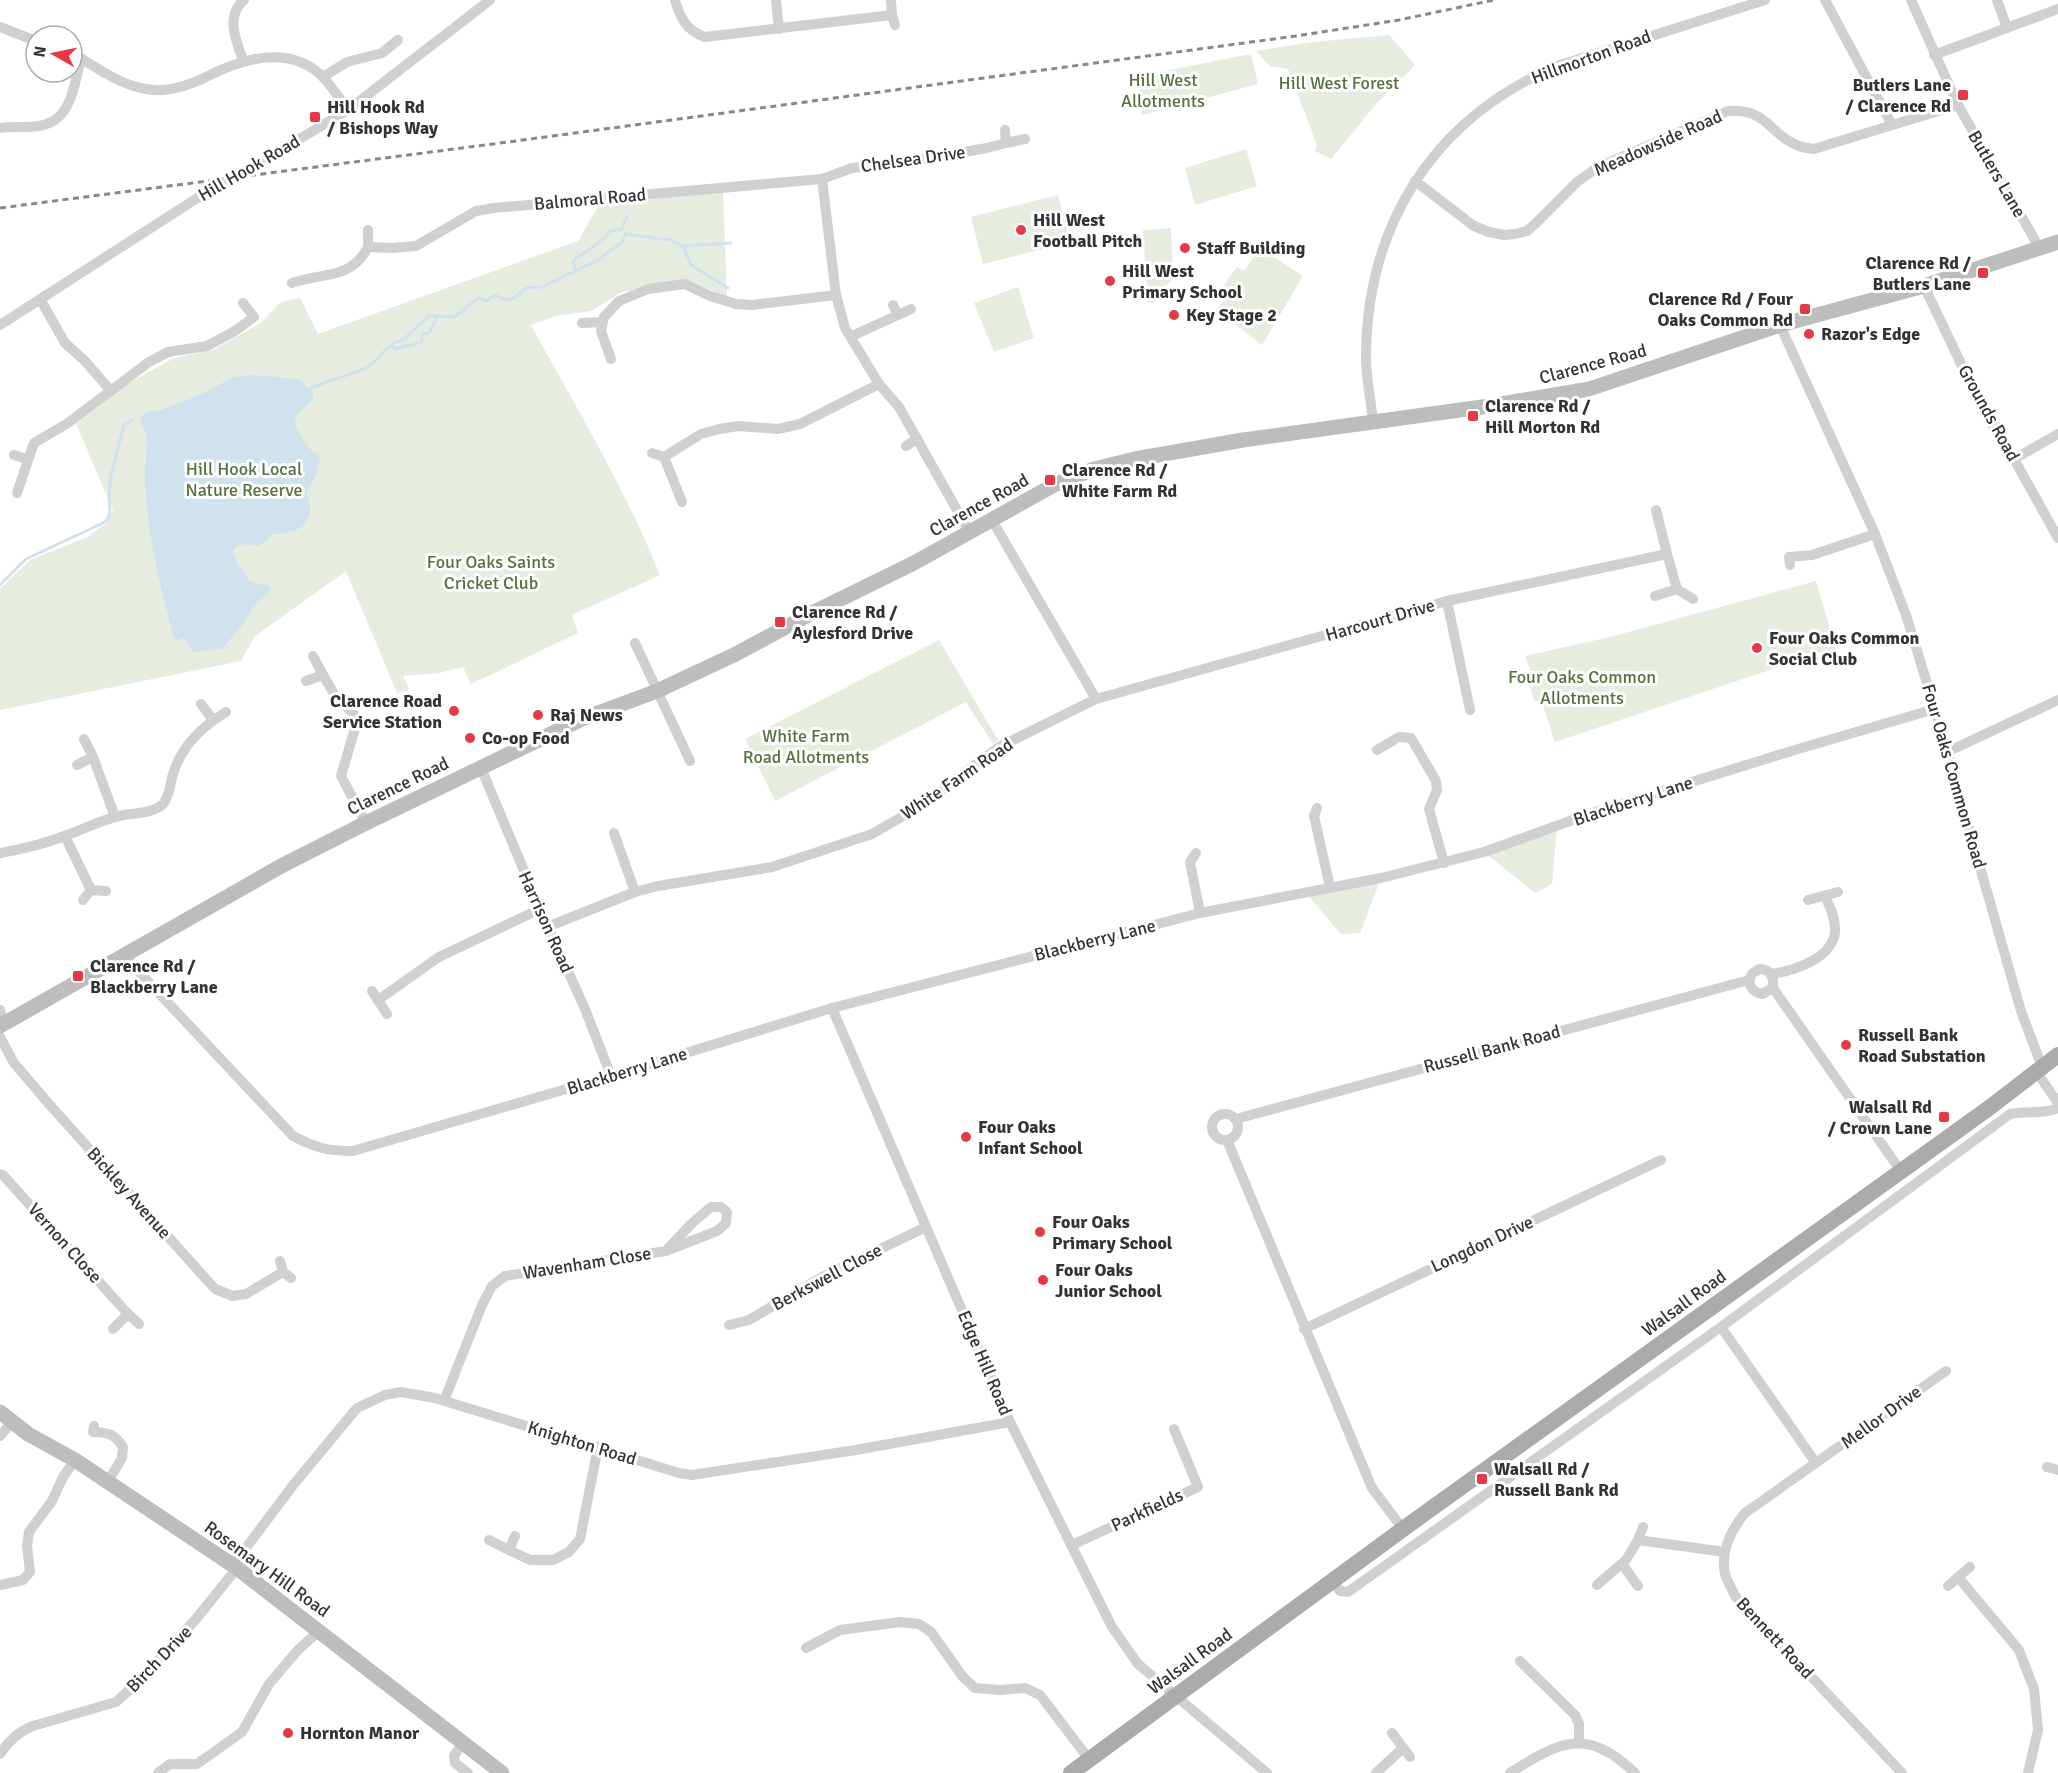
<svg xmlns="http://www.w3.org/2000/svg" width="2058" height="1773" viewBox="0 0 2058 1773" font-family="Signika,sans-serif">
	<style>
		.green { fill: #e6ecdf }
		.water { fill: #cfe2ee }
		.lines { fill: none; stroke-linecap: round; stroke-linejoin: round }
		.stream { stroke: #cfe2ee; stroke-width: 3 }
		.street { stroke: #d0d0d0; stroke-width: 10 }
		.secondary { stroke: #bdbdbd; stroke-width: 15 }
		.primary { stroke: #ababab; stroke-width: 16 }
		.rail { stroke: #888; stroke-width: 3; stroke-dasharray: 6 4.5; stroke-linecap: butt }
		.street-bridge { stroke: #d0d0d0; stroke-width: 10 }
		.poi-dot { fill: #e63946; stroke: #fff; stroke-width: 2 }
		.labels { text-anchor: middle; dominant-baseline: central; stroke-width: 6; stroke-linejoin: round; paint-order: stroke }
		.street-label { font-size: 18px; fill: #333; stroke: #fff }
		.park-label { font-size: 18px; fill: #56703f; stroke: #fff }
		.poi-label { font-size: 18px; font-weight: bold; fill: #333; stroke: #fff; text-anchor: start }
	</style>
	<rect width="100%" height="100%" fill="#fff"/>
	<!-- green -->
	<g class="green">
		<path d="M1389 35 1415 65 1376 104 1331 159 1315 151 1317 145 1288 69 1270 66 1256 51 1313 42Z"/>
		<path d="M1251 54 1258 84 1142 115 1139 76Z"/>
		<path d="M1246 149 1257 186 1195 205 1185 168Z"/>
		<path d="M723 192 727 297 683 279 622 292 591 311 555 316 531 325C576 407 625 488 660 575L572 615 578 633 471 684 463 667 438 673 403 676 409 690 397 693 346 571 255 636 241 661 0 710V589L30 560 87 537 107 523 113 510 76 424 127 384 174 358 215 349 261 323 281 302 300 298 318 334 578 241 600 203Z"/>
		<path d="M1058 195 1070 242 983 264 971 217Z"/>
		<path d="M1171 228 1173 279 1163 288 1166 293 1152 303H1148L1143 230Z"/>
		<path d="M1260 248 1303 276 1262 345 1217 310 1227 295 1220 290 1237 267 1244 271Z"/>
		<path d="M1018 287 1034 338 994 352 974 303Z"/>
		<path d="M1816 581 1836 650 1820 653 1555 742 1541 700 1535 702 1526 675 1532 673 1525 656 1610 637Z"/>
		<path d="M939 640 998 740 993 744 966 702 775 801 745 739Z"/>
		<path d="M1557 826 1552 884 1535 893 1484 852Z"/>
		<path d="M1381 878 1360 933 1341 934 1305 892Z"/>
	</g>
	<!-- water -->
	<path class="water" d="M250 375 299 379 313 393 314 398 295 416C294 429 308 451 320 456L318 470 307 493 311 511 308 518 303 526 294 531 273 535 259 546 247 544 237 546C234 550 233 549 233 554 234 558 248 580 251 582 257 585 264 584 270 586L271 590 251 609 245 622 222 649 192 652 191 647 184 638 177 640 174 637C160 586 147 534 145 481 144 466 148 449 146 434 145 428 140 424 140 417L148 412 158 411 203 394 231 378Z"/>
	<g class="lines">
		<!-- stream -->
		<g class="stream">
			<path d="M683 246 731 243"/>
			<path d="M576 270 573 262 575 259 596 245 611 231 622 229 627 216"/>
			<path d="M392 346 395 349 422 342V334L429 333 438 316"/>
			<path d="M310 389C328 379 349 377 367 367 378 361 385 347 396 342 399 341 402 340 405 339 408 333 423 323 429 316L454 317 477 299 480 298 487 301 494 295 507 300 514 298 526 288 542 287 598 260 622 242 625 234 670 240 679 244 683 246 691 265 728 288"/>
			<path d="M0 585 26 559 101 524 107 520 110 513 109 497 111 475 124 425 132 420"/>
		</g>
		<!-- street -->
		<g class="street">
			<path d="M675 0C680 18 687 31 705 37L892 15 895 25"/>
			<path d="M776 0 779 29"/>
			<path d="M1825 0 1892 125"/>
			<path d="M1911 0 1958 105 2040 249"/>
			<path d="M1997 0 2007 28"/>
			<path d="M891 1 892 15"/>
			<path d="M0 27 36 41"/>
			<path d="M72 53C95 66 119 85 146 89 166 93 190 85 208 76 244 58 290 44 323 77 332 87 340 99 348 110"/>
			<path d="M1934 55 2058 9"/>
			<path d="M243 60C236 41 225 16 244 0"/>
			<path d="M323 77 347 62 382 53 398 40"/>
			<path d="M0 128C13 126 26 128 39 126 72 121 74 85 81 58"/>
			<path d="M1005 130 1006 143 1025 139"/>
			<path d="M271 156 348 110 490 0"/>
			<path d="M822 179 836 295 845 328 879 384 899 407 917 439"/>
			<path d="M1415 181 1474 226 1489 232 1504 235 1515 234 1527 231 1535 224 1577 182 1598 167 1728 111C1768 108 1769 135 1799 146 1804 148 1809 148 1814 149L1958 105"/>
			<path d="M368 247V230"/>
			<path d="M292 283C323 272 351 280 368 247L392 248 416 246 476 211 493 208 822 179 852 168 893 164 987 148 1006 143"/>
			<path d="M1924 286 1984 412 2014 459 2058 538"/>
			<path d="M40 299 65 343 84 360 111 391"/>
			<path d="M893 305 898 315 911 309"/>
			<path d="M582 323 602 322"/>
			<path d="M0 325 202 195"/>
			<path d="M1780 325 1875 534 1906 615 1935 709 2021 1011 2042 1067"/>
			<path d="M852 336 898 315"/>
			<path d="M611 359 601 331 604 317 619 301 648 289 685 284 710 296 736 304 752 305 836 295"/>
			<path d="M1373 421C1371 402 1367 382 1366 362 1365 227 1432 119 1557 66L1765 0"/>
			<path d="M906 446 917 439 970 533"/>
			<path d="M652 453 664 457 682 502"/>
			<path d="M14 455 27 459"/>
			<path d="M664 457 701 434 719 429 738 426 778 429 800 424 879 384"/>
			<path d="M2014 459 2058 434"/>
			<path d="M17 493 34 443 68 423 149 362 168 352 207 346 235 331 254 317 243 303"/>
			<path d="M1656 510 1667 554"/>
			<path d="M1790 565 1789 557 1812 555 1875 534"/>
			<path d="M1655 596 1677 589"/>
			<path d="M1447 601 1470 710"/>
			<path d="M635 643 690 761"/>
			<path d="M313 656 323 675"/>
			<path d="M306 681 323 675 336 697 353 713 356 725 341 776 366 823"/>
			<path d="M1096 699 1447 601 1667 554 1677 589 1693 599"/>
			<path d="M201 704 213 720"/>
			<path d="M1377 750 1399 737 1411 738 1436 781 1437 790 1429 809 1444 863"/>
			<path d="M1947 752 2058 700"/>
			<path d="M93 757 115 817"/>
			<path d="M77 765 93 757 84 739"/>
			<path d="M481 768 540 909 585 1009 611 1076"/>
			<path d="M1317 808 1314 816 1330 887"/>
			<path d="M614 833 635 892"/>
			<path d="M65 836 91 890"/>
			<path d="M0 853C23 849 45 844 67 835 84 829 101 820 119 816 132 813 153 814 163 804 170 796 170 783 173 774 181 747 203 726 226 712"/>
			<path d="M1196 853 1190 862 1200 913"/>
			<path d="M83 900 91 890 106 891"/>
			<path d="M1808 900 1838 892"/>
			<path d="M547 927 635 892 658 886 772 867 872 834 933 799 956 779 999 747 1096 699 992 520"/>
			<path d="M124 956 293 1136C316 1148 328 1151 353 1151L611 1076 832 1008 1200 913 1381 878 1484 852 1595 812 1798 749 1935 709"/>
			<path d="M1771 974C1793 971 1832 959 1835 932 1836 920 1830 907 1825 896"/>
			<path d="M1773 988 1762 994C1753 992 1750 988 1749 980L1752 974 1759 969C1771 969 1774 977 1773 988L1900 1170"/>
			<path d="M372 991 387 1014"/>
			<path d="M378 1000 439 957 540 909"/>
			<path d="M832 1008 1010 1422 1112 1627 1138 1664 1267 1773"/>
			<path d="M0 1010 3 1025"/>
			<path d="M0 1037 14 1063 49 1104 215 1289 233 1296 246 1294 283 1272"/>
			<path d="M2036 1071 2058 1103"/>
			<circle cx="1225" cy="1127" r="13"/>
			<path d="M1236 1119 1749 980"/>
			<path d="M1227 1140 1372 1488 1403 1529"/>
			<path d="M0 1174 3 1175 128 1314"/>
			<path d="M280 1261 283 1272 291 1278"/>
			<path d="M729 1325 749 1320 822 1277 926 1227"/>
			<path d="M1721 1327 1816 1463"/>
			<path d="M113 1329 128 1314 139 1324"/>
			<path d="M1304 1329 1661 1160"/>
			<path d="M444 1401 482 1305 492 1286 505 1276 666 1251 691 1224 711 1207H721L727 1212 726 1223 717 1231 666 1251"/>
			<path d="M94 1426 93 1432C109 1432 115 1435 123 1447L122 1458 107 1483"/>
			<path d="M0 1436 12 1422"/>
			<path d="M2047 1467 2058 1470"/>
			<path d="M489 1540 509 1550 515 1536"/>
			<path d="M1638 1540 1643 1527"/>
			<path d="M1072 1545 1198 1487 1174 1429"/>
			<path d="M509 1550 530 1560H553L569 1552 580 1539 598 1447"/>
			<path d="M1622 1564 1638 1586"/>
			<path d="M233 1565 294 1484 357 1408 385 1395 401 1392 435 1398 679 1473 692 1475 856 1450 1010 1422"/>
			<path d="M1958 1577 2019 1650 2034 1689 2038 1730 2028 1773"/>
			<path d="M1332 1582 1340 1591 1348 1592 1721 1327 2010 1114C2026 1110 2044 1115 2058 1108"/>
			<path d="M0 1585 23 1580 30 1572 27 1546 29 1532 52 1501 63 1477 75 1460"/>
			<path d="M1597 1585 1626 1560 1638 1540 1725 1552"/>
			<path d="M1948 1586 1970 1567"/>
			<path d="M806 1648 840 1630 900 1622 919 1624 931 1632 963 1677 975 1688 1000 1690 1025 1688 1040 1695 1089 1759"/>
			<path d="M1520 1661 1575 1715 1579 1724V1743"/>
			<path d="M1392 1733 1410 1757"/>
			<path d="M463 1742 454 1756 455 1763 468 1773"/>
			<path d="M0 1754C9 1741 18 1732 33 1726L116 1702 136 1684 196 1619 237 1568"/>
			<path d="M158 1773 170 1764H197L242 1732 269 1684 298 1650 319 1631"/>
			<path d="M1376 1773 1403 1748"/>
			<path d="M1510 1773C1560 1741 1587 1727 1635 1773"/>
			<path d="M1902 1773 1735 1596C1732 1589 1727 1581 1725 1574 1720 1551 1731 1530 1745 1513L1946 1371"/>
		</g>
		<!-- secondary -->
		<g class="secondary">
			<path d="M0 1026 283 865 366 823 582 719 657 691 736 654 812 613 914 563 1054 485 1094 469 1135 459 1243 440 1489 406 1589 389 1780 325 1924 286 2058 242"/>
			<path d="M0 1412 28 1434 75 1460 237 1568 502 1773"/>
		</g>
		<!-- primary -->
		<path class="primary" d="M1071 1773 1403 1529 1989 1108 2058 1055"/>
		<!-- rail -->
		<path class="rail" d="M0 208 508 142 1296 36 1399 20 1494 0"/>
		<!-- street-bridge -->
		<path class="street-bridge" d="M202 195 271 156"/>
	</g>
	<!-- markers -->
	<g class="poi-dot">
		<rect x="1957" y="89" width="12" height="12" rx="3"/>
		<rect x="309" y="111" width="12" height="12" rx="3"/>
		<circle cx="1021" cy="230" r="6"/>
		<circle cx="1185" cy="248" r="6"/>
		<rect x="1977" y="267" width="12" height="12" rx="3"/>
		<circle cx="1110" cy="281" r="6"/>
		<rect x="1799" y="303" width="12" height="12" rx="3"/>
		<circle cx="1174" cy="315" r="6"/>
		<circle cx="1809" cy="334" r="6"/>
		<rect x="1467" y="410" width="12" height="12" rx="3"/>
		<rect x="1044" y="474" width="12" height="12" rx="3"/>
		<rect x="774" y="616" width="12" height="12" rx="3"/>
		<circle cx="1757" cy="648" r="6"/>
		<circle cx="454" cy="711" r="6"/>
		<circle cx="538" cy="715" r="6"/>
		<circle cx="470" cy="738" r="6"/>
		<rect x="72" y="970" width="12" height="12" rx="3"/>
		<circle cx="1846" cy="1045" r="6"/>
		<rect x="1938" y="1111" width="12" height="12" rx="3"/>
		<circle cx="966" cy="1137" r="6"/>
		<circle cx="1040" cy="1232" r="6"/>
		<circle cx="1043" cy="1280" r="6"/>
		<rect x="1476" y="1473" width="12" height="12" rx="3"/>
		<circle cx="288" cy="1733" r="6"/>
	</g>
	<g class="labels">
		<!-- street labels -->
		<g class="street-label">
			<text transform="translate(1591 57) rotate(-20)">Hillmorton Road</text>
			<text transform="translate(1658 143) rotate(-24)">Meadowside Road</text>
			<text transform="translate(913 159) rotate(-8)">Chelsea Drive</text>
			<text transform="translate(249 168) rotate(-30)">Hill Hook Road</text>
			<text transform="translate(1997 174) rotate(60)">Butlers Lane</text>
			<text transform="translate(590 199) rotate(-5)">Balmoral Road</text>
			<text transform="translate(1593 364) rotate(-15)">Clarence Road</text>
			<text transform="translate(1989 413) rotate(61)">Grounds Road</text>
			<text transform="translate(979 505) rotate(-29)">Clarence Road</text>
			<text transform="translate(1380 620) rotate(-16)">Harcourt Drive</text>
			<text transform="translate(1954 776) rotate(74)">Four Oaks Common Road</text>
			<text transform="translate(957 779) rotate(-34)">White Farm Road</text>
			<text transform="translate(398 786) rotate(-26)">Clarence Road</text>
			<text transform="translate(1633 801) rotate(-18)">Blackberry Lane</text>
			<text transform="translate(546 922) rotate(66)">Harrison Road</text>
			<text transform="translate(1095 940) rotate(-14)">Blackberry Lane</text>
			<text transform="translate(1492 1049) rotate(-15)">Russell Bank Road</text>
			<text transform="translate(627 1071) rotate(-17)">Blackberry Lane</text>
			<text transform="translate(129 1193) rotate(48)">Bickley Avenue</text>
			<text transform="translate(65 1243) rotate(48)">Vernon Close</text>
			<text transform="translate(1482 1244) rotate(-25)">Longdon Drive</text>
			<text transform="translate(587 1263) rotate(-9)">Wavenham Close</text>
			<text transform="translate(827 1277) rotate(-28)">Berkswell Close</text>
			<text transform="translate(1684 1303) rotate(-36)">Walsall Road</text>
			<text transform="translate(985 1363) rotate(67)">Edge Hill Road</text>
			<text transform="translate(1881 1417) rotate(-36)">Mellor Drive</text>
			<text transform="translate(582 1443) rotate(17)">Knighton Road</text>
			<text transform="translate(1147 1510) rotate(-25)">Parkfields</text>
			<text transform="translate(267 1569) rotate(36)">Rosemary Hill Road</text>
			<text transform="translate(1775 1638) rotate(47)">Bennett Road</text>
			<text transform="translate(159 1659) rotate(-46)">Birch Drive</text>
			<text transform="translate(1190 1661) rotate(-36)">Walsall Road</text>
		</g>
		<!-- park labels -->
		<g class="park-label">
			<text x="1163" y="80">Hill West<tspan x="1163" dy="21">Allotments</tspan></text>
			<text x="1339" y="83">Hill West Forest</text>
			<text x="244" y="469">Hill Hook Local<tspan x="244" dy="21">Nature Reserve</tspan></text>
			<text x="491" y="562">Four Oaks Saints<tspan x="491" dy="21">Cricket Club</tspan></text>
			<text x="1582" y="677">Four Oaks Common<tspan x="1582" dy="21">Allotments</tspan></text>
			<text x="806" y="736">White Farm<tspan x="806" dy="21">Road Allotments</tspan></text>
		</g>
		<!-- poi labels -->
		<g class="poi-label">
			<text x="1951" y="85" text-anchor="end">Butlers Lane<tspan x="1951" dy="21">/ Clarence Rd</tspan></text>
			<text x="327" y="107">Hill Hook Rd<tspan x="327" dy="21">/ Bishops Way</tspan></text>
			<text x="1033" y="220">Hill West<tspan x="1033" dy="21">Football Pitch</tspan></text>
			<text x="1197" y="248">Staff Building</text>
			<text x="1971" y="263" text-anchor="end">Clarence Rd /<tspan x="1971" dy="21">Butlers Lane</tspan></text>
			<text x="1122" y="271">Hill West<tspan x="1122" dy="21">Primary School</tspan></text>
			<text x="1793" y="299" text-anchor="end">Clarence Rd / Four<tspan x="1793" dy="21">Oaks Common Rd</tspan></text>
			<text x="1186" y="315">Key Stage 2</text>
			<text x="1821" y="334">Razor's Edge</text>
			<text x="1485" y="406">Clarence Rd /<tspan x="1485" dy="21">Hill Morton Rd</tspan></text>
			<text x="1062" y="470">Clarence Rd /<tspan x="1062" dy="21">White Farm Rd</tspan></text>
			<text x="792" y="612">Clarence Rd /<tspan x="792" dy="21">Aylesford Drive</tspan></text>
			<text x="1769" y="638">Four Oaks Common<tspan x="1769" dy="21">Social Club</tspan></text>
			<text x="442" y="701" text-anchor="end">Clarence Road<tspan x="442" dy="21">Service Station</tspan></text>
			<text x="550" y="715">Raj News</text>
			<text x="482" y="738">Co-op Food</text>
			<text x="90" y="966">Clarence Rd /<tspan x="90" dy="21">Blackberry Lane</tspan></text>
			<text x="1858" y="1035">Russell Bank<tspan x="1858" dy="21">Road Substation</tspan></text>
			<text x="1932" y="1107" text-anchor="end">Walsall Rd<tspan x="1932" dy="21">/ Crown Lane</tspan></text>
			<text x="978" y="1127">Four Oaks<tspan x="978" dy="21">Infant School</tspan></text>
			<text x="1052" y="1222">Four Oaks<tspan x="1052" dy="21">Primary School</tspan></text>
			<text x="1055" y="1270">Four Oaks<tspan x="1055" dy="21">Junior School</tspan></text>
			<text x="1494" y="1469">Walsall Rd /<tspan x="1494" dy="21">Russell Bank Rd</tspan></text>
			<text x="300" y="1733">Hornton Manor</text>
		</g>
	</g>
	<!-- north arrow -->
	<g transform="translate(54 54) rotate(279)"><circle r="28" fill="#ffffff" stroke="#adadad" stroke-width="1.5"/>
	<path d="M0-4.5L10 22L0 15L-10 22Z" fill="#e63946"/>
	<text y="-9" font-size="16" font-weight="bold" text-anchor="middle" fill="#333333">N</text>
	</g>
</svg>
